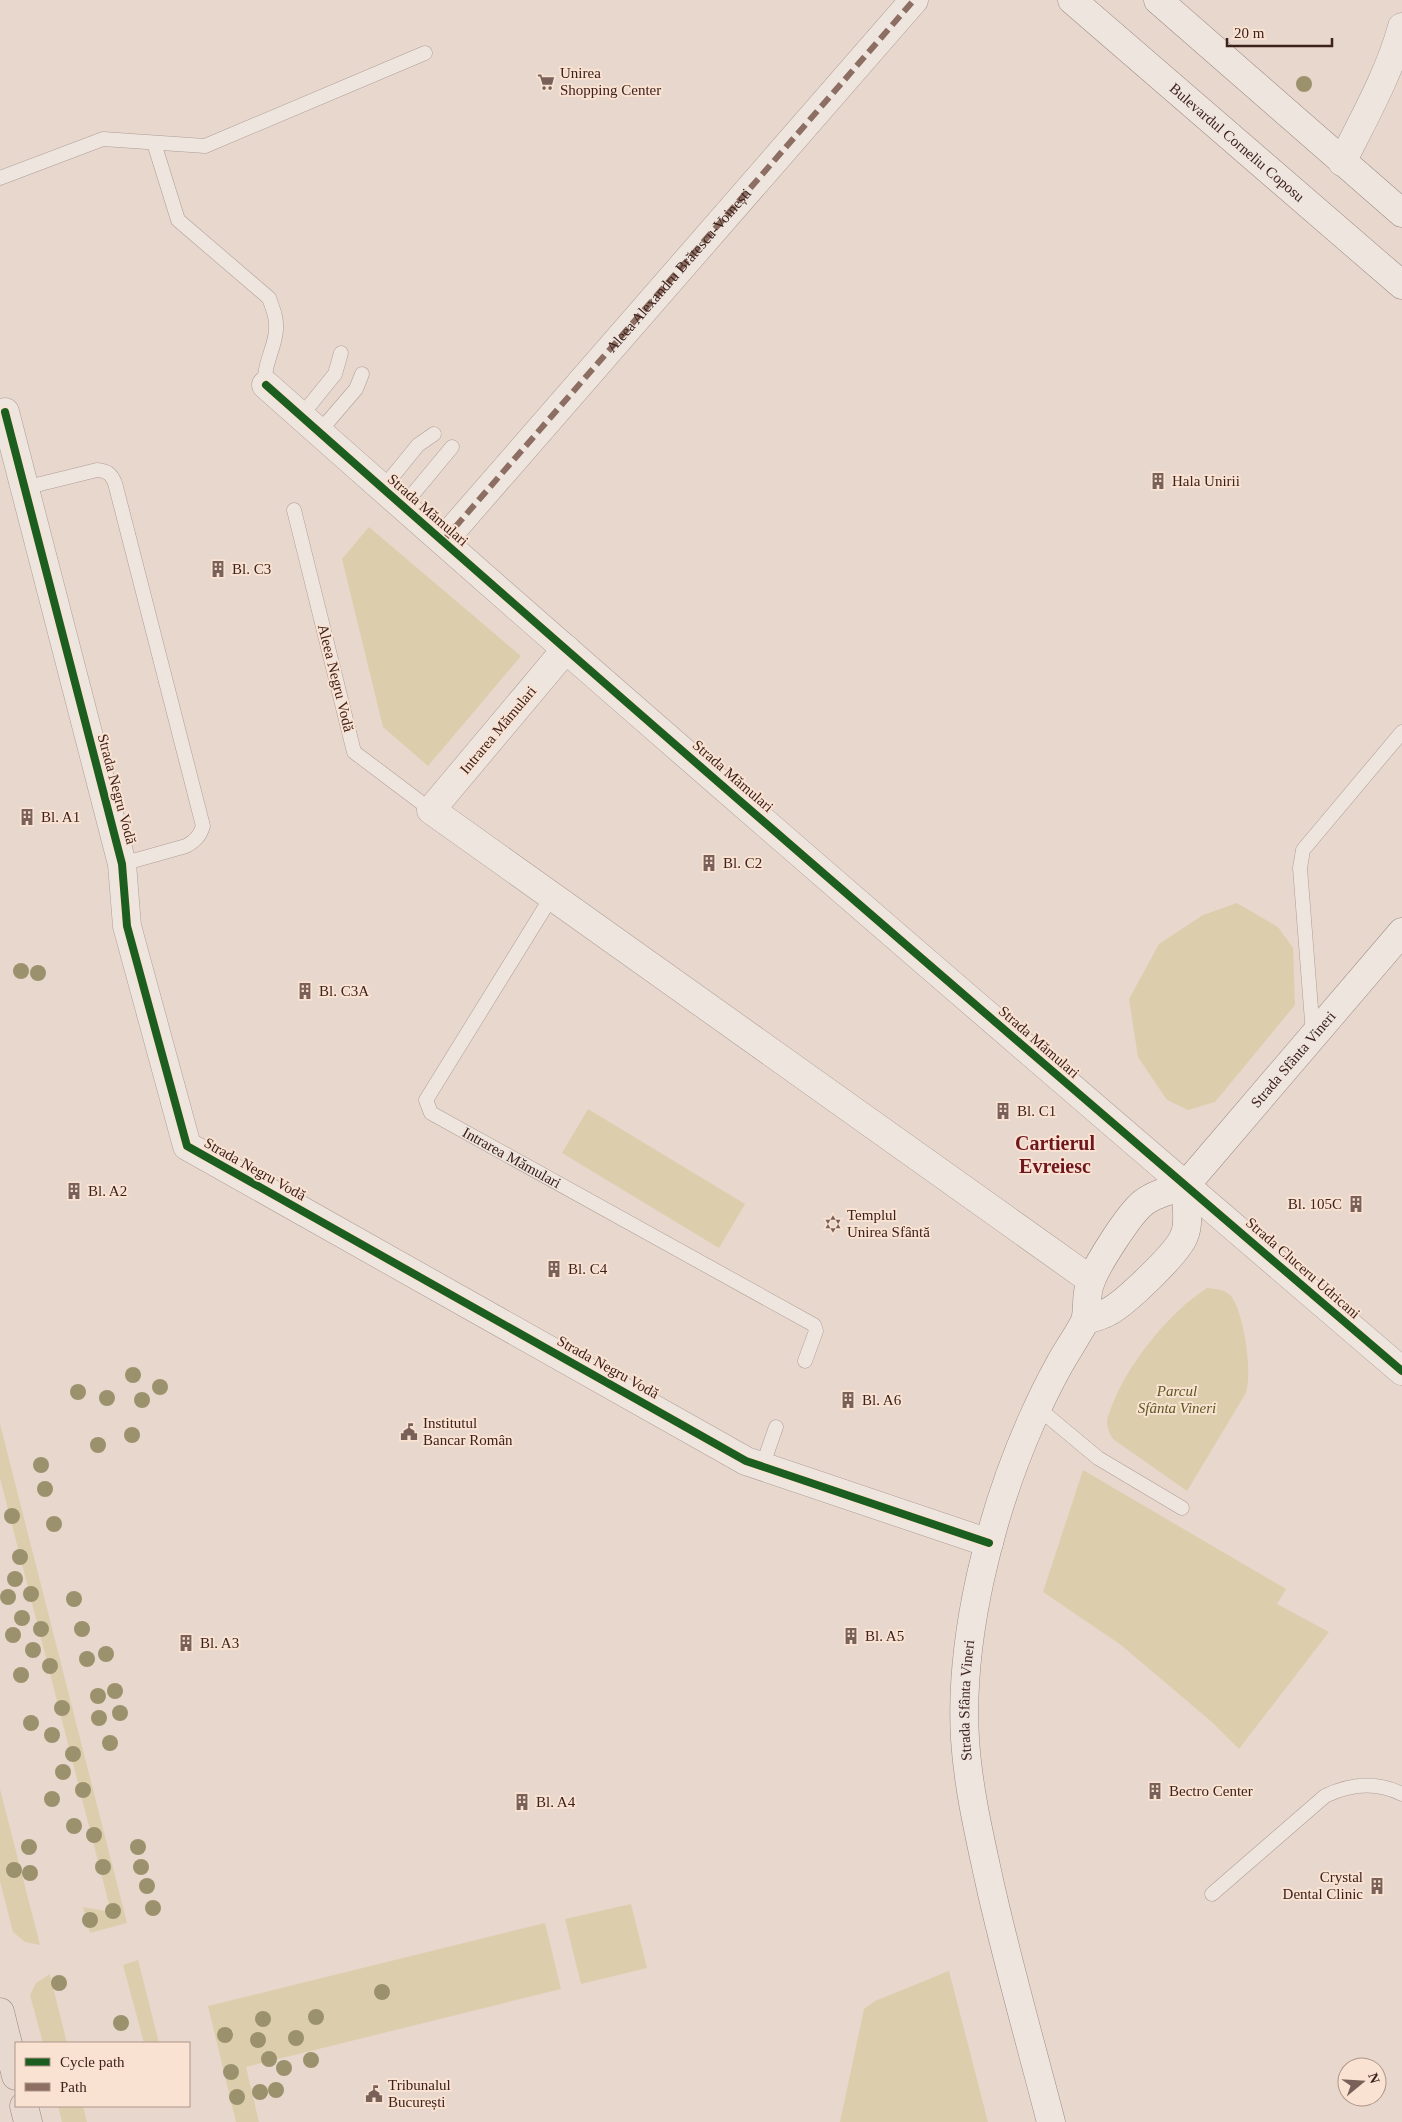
<svg xmlns="http://www.w3.org/2000/svg" width="1402" height="2122" viewBox="0 0 1402 2122" font-family="'Times New Roman',serif">
	<style>
		.green { fill: #dccead }
		.lines { fill: none; stroke-linecap: round; stroke-linejoin: round }
		.lane-casing { stroke: #ad9d96; stroke-width: 15 }
		.street-casing { stroke: #ad9d96; stroke-width: 29 }
		.secondary-casing { stroke: #9d8c85; stroke-width: 29 }
		.primary-casing { stroke: #92837c; stroke-width: 29 }
		.lane { stroke: #efe5df; stroke-width: 14 }
		.street { stroke: #efe5df; stroke-width: 28 }
		.secondary { stroke: #efe5df; stroke-width: 28 }
		.primary { stroke: #e7d9cf; stroke-width: 28 }
		.quiet { stroke: #8d6e63; stroke-width: 6; stroke-dasharray: 12 6; stroke-linecap: butt }
		.cycleway-casing { stroke: #f9e2d1; stroke-width: 11 }
		.cycleway { stroke: #1b5e20; stroke-width: 8 }
		.tree { fill: #9b926d }
		.labels { text-anchor: middle; dominant-baseline: central; stroke-width: 4; stroke-linejoin: round; paint-order: stroke }
		.poi-label { font-size: 15px; fill: #3d221c; stroke: #f9e2d1; text-anchor: start }
		.street-label { font-size: 15px; fill: #3d221c; stroke: #f9e2d1 }
		.park-label { font-size: 15px; font-style: italic; fill: #5c5920; stroke: #f9e2d1 }
		.district-label { font-size: 20px; font-weight: bold; fill: #6f161e; stroke: #f9e2d1 }
	</style>
	<rect width="100%" height="100%" fill="#e8d7cc"/>
	<!-- green -->
	<g class="green">
		<path d="M369 527 521 656 428 766 383 727 342 559Z"/>
		<path d="M1237 903 1278 927 1293 948 1295 1005 1215 1102 1188 1110 1167 1100 1138 1057 1129 999 1159 944 1203 915Z"/>
		<path d="M588 1109 745 1204 719 1248 562 1153Z"/>
		<path d="M1207 1288C1215 1289 1222 1289 1229 1294 1241 1304 1248 1350 1248 1365 1249 1375 1248 1384 1246 1393L1187 1491 1113 1439C1110 1434 1107 1428 1107 1422 1107 1418 1109 1414 1110 1411 1125 1367 1168 1313 1207 1288Z"/>
		<path d="M0 1424 127 1923 90 1933 83 1907 111 1912 0 1478Z"/>
		<path d="M1083 1470 1286 1589 1277 1604 1329 1632 1239 1749 1213 1723 1121 1645 1043 1592Z"/>
		<path d="M0 1789 40 1945 25 1942 13 1932 0 1881Z"/>
		<path d="M631 1904 647 1968 581 1984 565 1919Z"/>
		<path d="M545 1923 561 1989 246 2067 259 2122H236L208 2006Z"/>
		<path d="M138 1960 159 2043H144L123 1965Z"/>
		<path d="M949 1971 988 2122H840L864 2009 875 2001Z"/>
		<path d="M50 1974V1975L67 2043H43L30 1995 36 1983Z"/>
		<path d="M58 2106H83L87 2122H62Z"/>
	</g>
	<g class="lines">
		<!-- lane casing -->
		<g class="lane-casing">
			<g id="lane">
				<path d="M154 143 178 220 269 298C273 309 277 318 276 330 275 349 262 366 266 385"/>
				<path d="M0 178 103 139 205 146 425 53"/>
				<path d="M301 416 335 374 341 353"/>
				<path d="M320 431 356 389 362 374"/>
				<path d="M24 488 97 470C108 471 111 474 115 483L203 826C200 836 195 841 186 846L122 864"/>
				<path d="M383 488 418 445 434 434"/>
				<path d="M403 506 452 447"/>
				<path d="M294 510 354 752 431 810"/>
				<path id="s1" d="M552 896 426 1100 431 1113 814 1325 816 1331 805 1361"/>
				<path d="M1313 1034 1300 868 1303 850 1402 732"/>
				<path d="M1038 1408 1098 1458 1182 1508"/>
				<path d="M762 1467 776 1427"/>
				<path d="M1212 1894 1325 1796C1350 1784 1376 1781 1402 1794"/>
			</g>
		</g>
		<!-- street casing -->
		<g class="street-casing">
			<g id="street">
				<path d="M1342 162C1364 118 1389 74 1402 27"/>
				<path d="M266 385C641 718 1021 1045 1402 1371"/>
				<path d="M5 412 122 864 127 926 187 1146 746 1461 989 1543"/>
				<path d="M443 541 914 0"/>
				<path d="M566 649 431 810 1091 1280"/>
			</g>
		</g>
		<!-- secondary casing -->
		<g class="secondary-casing">
			<g id="secondary">
				<path id="s2" d="M1072 0 1402 285"/>
				<path d="M1158 0 1402 213"/>
				<path d="M1086 1320C1093 1318 1101 1316 1108 1312 1124 1304 1178 1253 1184 1236 1190 1224 1186 1200 1185 1186"/>
				<path id="s3" d="M1051 2122C1030 2041 1007 1961 989 1880 979 1834 968 1787 965 1739 959 1638 990 1515 1031 1422 1039 1404 1048 1385 1058 1367 1066 1352 1076 1338 1084 1323 1089 1313 1085 1296 1090 1284 1095 1267 1129 1214 1143 1203 1154 1194 1171 1190 1185 1186L1402 932"/>
			</g>
		</g>
		<!-- primary casing -->
		<g class="primary-casing">
			<g id="primary">
				<path d="M0 2012 16 2076"/>
				<path d="M24 2106 28 2122"/>
			</g>
		</g>
		<!-- lane -->
		<use href="#lane" class="lane"/>
		<!-- street -->
		<use href="#street" class="street"/>
		<!-- secondary -->
		<use href="#secondary" class="secondary"/>
		<!-- primary -->
		<use href="#primary" class="primary"/>
		<!-- quiet -->
		<path class="quiet" id="s4" d="M443 541 914 0"/>
		<!-- cycleway casing -->
		<g class="cycleway-casing">
			<g id="cycleway">
				<path d="M266 385C641 718 1021 1045 1402 1371"/>
				<path d="M5 412 122 864 127 926 187 1146 746 1461 989 1543"/>
			</g>
		</g>
		<!-- cycleway -->
		<use href="#cycleway" class="cycleway"/>
	</g>
	<!-- trees -->
	<g class="tree">
		<circle cx="1304" cy="84" r="8"/>
		<circle cx="21" cy="971" r="8"/>
		<circle cx="38" cy="973" r="8"/>
		<circle cx="133" cy="1375" r="8"/>
		<circle cx="160" cy="1387" r="8"/>
		<circle cx="78" cy="1392" r="8"/>
		<circle cx="107" cy="1398" r="8"/>
		<circle cx="142" cy="1400" r="8"/>
		<circle cx="132" cy="1435" r="8"/>
		<circle cx="98" cy="1445" r="8"/>
		<circle cx="41" cy="1465" r="8"/>
		<circle cx="45" cy="1489" r="8"/>
		<circle cx="12" cy="1516" r="8"/>
		<circle cx="54" cy="1524" r="8"/>
		<circle cx="20" cy="1557" r="8"/>
		<circle cx="15" cy="1579" r="8"/>
		<circle cx="31" cy="1594" r="8"/>
		<circle cx="8" cy="1597" r="8"/>
		<circle cx="74" cy="1599" r="8"/>
		<circle cx="22" cy="1618" r="8"/>
		<circle cx="41" cy="1629" r="8"/>
		<circle cx="82" cy="1629" r="8"/>
		<circle cx="13" cy="1635" r="8"/>
		<circle cx="33" cy="1650" r="8"/>
		<circle cx="106" cy="1654" r="8"/>
		<circle cx="87" cy="1659" r="8"/>
		<circle cx="50" cy="1666" r="8"/>
		<circle cx="21" cy="1675" r="8"/>
		<circle cx="115" cy="1691" r="8"/>
		<circle cx="98" cy="1696" r="8"/>
		<circle cx="62" cy="1708" r="8"/>
		<circle cx="120" cy="1713" r="8"/>
		<circle cx="99" cy="1718" r="8"/>
		<circle cx="31" cy="1723" r="8"/>
		<circle cx="52" cy="1735" r="8"/>
		<circle cx="110" cy="1743" r="8"/>
		<circle cx="73" cy="1754" r="8"/>
		<circle cx="63" cy="1772" r="8"/>
		<circle cx="83" cy="1790" r="8"/>
		<circle cx="52" cy="1799" r="8"/>
		<circle cx="74" cy="1826" r="8"/>
		<circle cx="94" cy="1835" r="8"/>
		<circle cx="29" cy="1847" r="8"/>
		<circle cx="138" cy="1847" r="8"/>
		<circle cx="103" cy="1867" r="8"/>
		<circle cx="141" cy="1867" r="8"/>
		<circle cx="14" cy="1870" r="8"/>
		<circle cx="30" cy="1873" r="8"/>
		<circle cx="147" cy="1886" r="8"/>
		<circle cx="153" cy="1908" r="8"/>
		<circle cx="113" cy="1911" r="8"/>
		<circle cx="90" cy="1920" r="8"/>
		<circle cx="59" cy="1983" r="8"/>
		<circle cx="382" cy="1992" r="8"/>
		<circle cx="316" cy="2017" r="8"/>
		<circle cx="263" cy="2019" r="8"/>
		<circle cx="121" cy="2023" r="8"/>
		<circle cx="225" cy="2035" r="8"/>
		<circle cx="296" cy="2038" r="8"/>
		<circle cx="258" cy="2040" r="8"/>
		<circle cx="269" cy="2059" r="8"/>
		<circle cx="311" cy="2060" r="8"/>
		<circle cx="284" cy="2068" r="8"/>
		<circle cx="231" cy="2072" r="8"/>
		<circle cx="276" cy="2090" r="8"/>
		<circle cx="260" cy="2092" r="8"/>
		<circle cx="237" cy="2097" r="8"/>
	</g>
	<!-- icons -->
	<defs>
		<g id="supermarket-bare" transform="scale(1.35)"><path d="M-6-5.5h2.5l.6 2H6L4.5 2H-2.5L-4.4-4H-6ZM-1.5 3.2a1.3 1.3 0 1 0 .1 0ZM3 3.2a1.3 1.3 0 1 0 .1 0Z" fill="#79615a" stroke="#f9e2d1" stroke-width="2.5" paint-order="stroke"/></g>
		<g id="building-bare" transform="scale(1.35)"><path d="M-4-6H4V6H1V3H-1V6H-4ZM-2.5-4.3h1.7v1.8h-1.7ZM.8-4.3h1.7v1.8H.8ZM-2.5-1h1.7V.8h-1.7ZM.8-1h1.7V.8H.8Z" fill="#79615a" stroke="#f9e2d1" stroke-width="2.5" paint-order="stroke"/></g>
		<g id="synagogue-bare" transform="scale(1.35)"><path d="M0-6.5L5.6 3.2H-5.6ZM0 6.5L5.6-3.2H-5.6Z" fill="#79615a" stroke="#f9e2d1" stroke-width="2.5" paint-order="stroke"/></g>
		<g id="civic-bare" transform="scale(1.35)"><path d="M-.6-6.5H3V-4.5H.6V-3L4-1V1h2V6H-6V1h2V-1L-.6-3ZM-1.2 2.5V6h2.4V2.5Z" fill="#79615a" stroke="#f9e2d1" stroke-width="2.5" paint-order="stroke"/></g>
	</defs>
	<g fill-rule="evenodd">
		<use href="#supermarket-bare" x="546" y="82"/>
		<use href="#building-bare" x="1158" y="481"/>
		<use href="#building-bare" x="218" y="569"/>
		<use href="#building-bare" x="27" y="817"/>
		<use href="#building-bare" x="709" y="863"/>
		<use href="#building-bare" x="305" y="991"/>
		<use href="#building-bare" x="1003" y="1111"/>
		<use href="#building-bare" x="74" y="1191"/>
		<use href="#building-bare" x="1356" y="1204"/>
		<use href="#synagogue-bare" x="833" y="1224"/>
		<use href="#building-bare" x="554" y="1269"/>
		<use href="#building-bare" x="848" y="1400"/>
		<use href="#civic-bare" x="409" y="1432"/>
		<use href="#building-bare" x="851" y="1636"/>
		<use href="#building-bare" x="186" y="1643"/>
		<use href="#building-bare" x="1155" y="1791"/>
		<use href="#building-bare" x="522" y="1802"/>
		<use href="#building-bare" x="1377" y="1886"/>
		<use href="#civic-bare" x="374" y="2094"/>
	</g>
	<g class="labels">
		<!-- poi labels -->
		<g class="poi-label">
			<text x="560" y="73">Unirea<tspan x="560" dy="17">Shopping Center</tspan></text>
			<text x="1172" y="481">Hala Unirii</text>
			<text x="232" y="569">Bl. C3</text>
			<text x="41" y="817">Bl. A1</text>
			<text x="723" y="863">Bl. C2</text>
			<text x="319" y="991">Bl. C3A</text>
			<text x="1017" y="1111">Bl. C1</text>
			<text x="88" y="1191">Bl. A2</text>
			<text x="1342" y="1204" text-anchor="end">Bl. 105C</text>
			<text x="847" y="1215">Templul<tspan x="847" dy="17">Unirea Sfântă</tspan></text>
			<text x="568" y="1269">Bl. C4</text>
			<text x="862" y="1400">Bl. A6</text>
			<text x="423" y="1423">Institutul<tspan x="423" dy="17">Bancar Român</tspan></text>
			<text x="865" y="1636">Bl. A5</text>
			<text x="200" y="1643">Bl. A3</text>
			<text x="1169" y="1791">Bectro Center</text>
			<text x="536" y="1802">Bl. A4</text>
			<text x="1363" y="1877" text-anchor="end">Crystal<tspan x="1363" dy="17">Dental Clinic</tspan></text>
			<text x="388" y="2085">Tribunalul<tspan x="388" dy="17">București</tspan></text>
		</g>
		<!-- street labels -->
		<g class="street-label">
			<text stroke="none"><textPath href="#s2" startOffset="218">Bulevardul Corneliu Coposu</textPath></text>
			<text stroke="none"><textPath href="#s4" startOffset="359">Aleea Alexandru Brătescu-Voinești</textPath></text>
			<text transform="translate(428 510) rotate(41)">Strada Mămulari</text>
			<text transform="translate(336 678) rotate(76)">Aleea Negru Vodă</text>
			<text transform="translate(498 730) rotate(-50)">Intrarea Mămulari</text>
			<text transform="translate(733 776) rotate(41)">Strada Mămulari</text>
			<text transform="translate(117 789) rotate(75)">Strada Negru Vodă</text>
			<text transform="translate(1039 1042) rotate(41)">Strada Mămulari</text>
			<text stroke="none"><textPath href="#s3" startOffset="1181">Strada Sfânta Vineri</textPath></text>
			<text stroke="none"><textPath href="#s1" startOffset="346">Intrarea Mămulari</textPath></text>
			<text transform="translate(255 1169) rotate(29)">Strada Negru Vodă</text>
			<text transform="translate(1303 1268) rotate(41)">Strada Cluceru Udricani</text>
			<text transform="translate(608 1367) rotate(29)">Strada Negru Vodă</text>
			<text stroke="none"><textPath href="#s3" startOffset="432">Strada Sfânta Vineri</textPath></text>
		</g>
		<!-- park labels -->
		<g class="park-label">
			<text x="1177" y="1391">Parcul<tspan x="1177" dy="17">Sfânta Vineri</tspan></text>
		</g>
		<!-- district labels -->
		<g class="district-label">
			<text x="1055" y="1143">Cartierul<tspan x="1055" dy="23">Evreiesc</tspan></text>
		</g>
	</g>
	<!-- legend -->
	<rect x="15" y="2042" width="175" height="65" fill="#f9e2d1" stroke="#ae9589"/>
	<rect x="25" y="2058" width="25" height="8" fill="#1b5e20" stroke="#ae9589"/>
	<text x="60" y="2067" font-size="15" fill="#3d221c">Cycle path</text>
	<rect x="25" y="2083" width="25" height="8" fill="#8d6e63" stroke="#ae9589"/>
	<text x="60" y="2092" font-size="15" fill="#3d221c">Path</text>
	<!-- north arrow -->
	<g transform="translate(1362 2082) rotate(72)"><circle r="24" fill="#f9e2d1" stroke="#ae9589"/>
	<path d="M0-4L9 19L0 12L-9 19Z" fill="#79615a"/>
	<text y="-8" font-size="14" font-weight="bold" text-anchor="middle" fill="#3d221c">N</text>
	</g>
	<!-- scale -->
	<path d="M1227 38v8h105v-8" fill="none" stroke="#3d221c" stroke-width="2.5"/>
	<text x="1234" y="38" font-size="15" fill="#3d221c" stroke="#f9e2d1" stroke-width="4" paint-order="stroke">20 m</text>
</svg>
